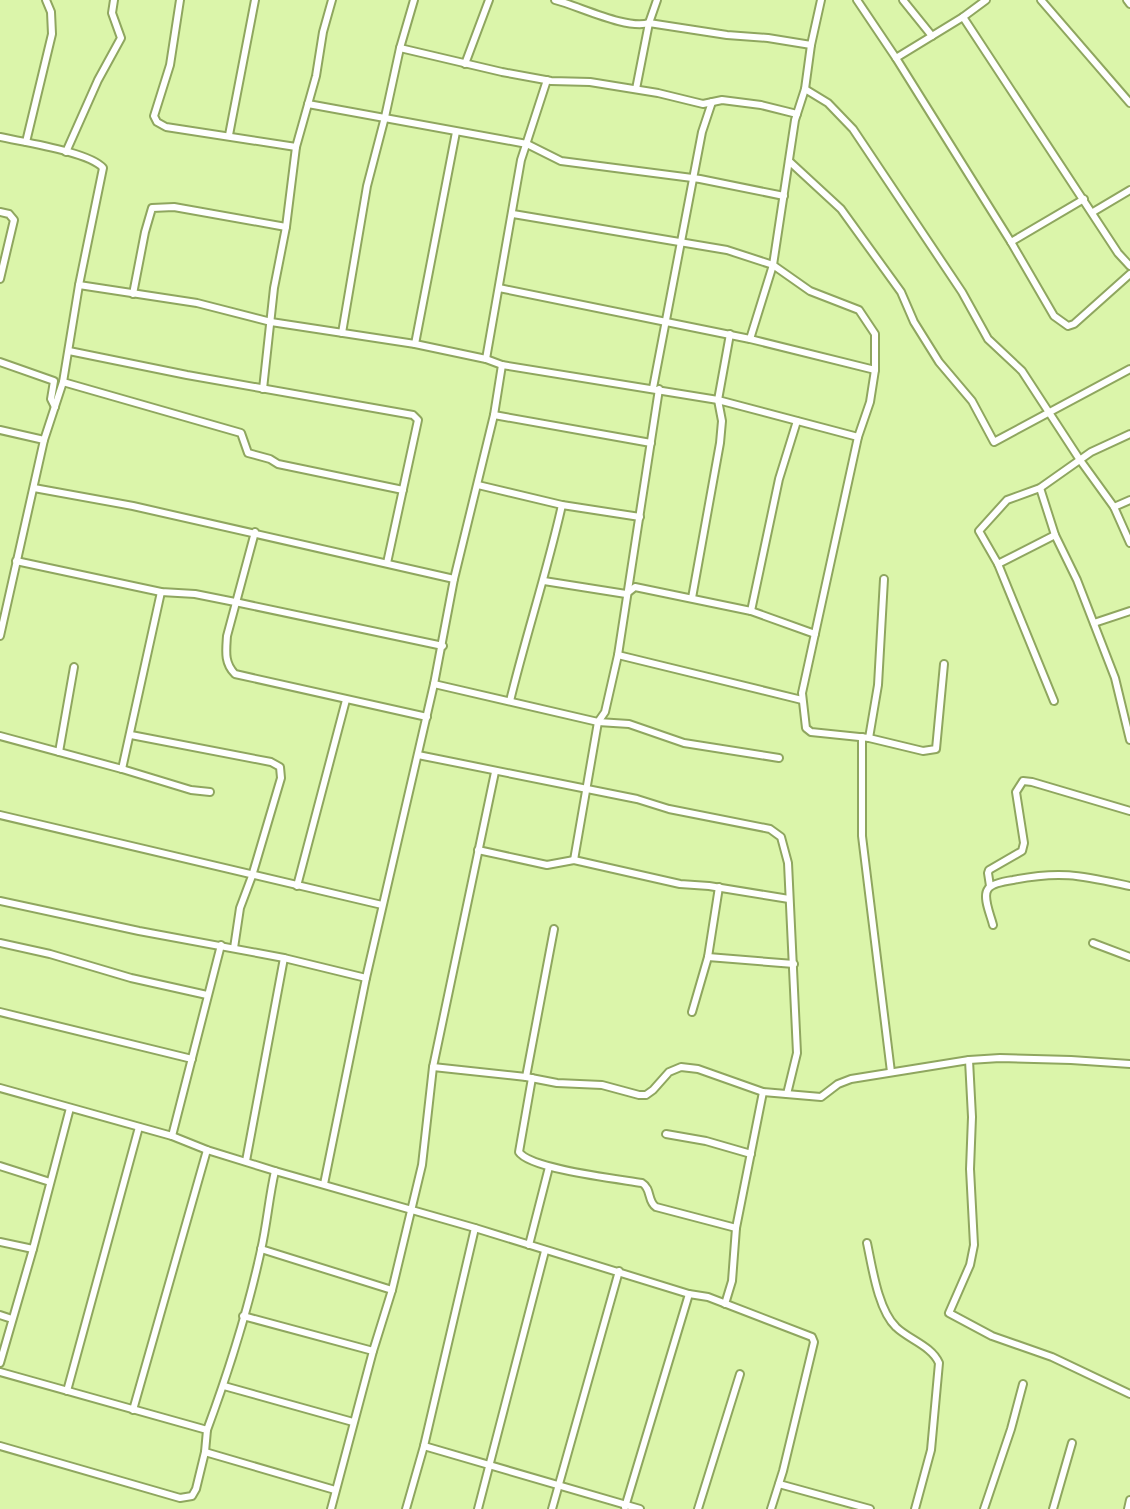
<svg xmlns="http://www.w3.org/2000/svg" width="1130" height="1509" viewBox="0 0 1130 1509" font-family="'Varela Round',sans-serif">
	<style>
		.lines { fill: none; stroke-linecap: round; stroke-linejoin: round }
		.street-casing { stroke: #8fa65f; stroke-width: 10 }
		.street { stroke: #fff; stroke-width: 6 }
	</style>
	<rect width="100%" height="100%" fill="#dbf5aa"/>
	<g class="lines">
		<!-- street casing -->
		<g class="street-casing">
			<g id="street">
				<path d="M180 0 170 65 154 116 157 122 166 127 296 147"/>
				<path d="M555 0C579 6 627 30 649 23L727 35 768 38 811 45"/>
				<path d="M857 0 896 58 963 17 986 0"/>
				<path d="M903 0 932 36"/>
				<path d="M1041 0 1130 103"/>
				<path d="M1127 0 1130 4"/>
				<path d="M963 17 1118 253 1130 266"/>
				<path d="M400 48 502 72 551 81 590 82 658 93 703 104 722 100 761 105 797 114"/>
				<path d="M896 58 1011 242 1054 316 1068 326 1074 324 1130 274"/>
				<path d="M465 64 489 0"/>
				<path d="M636 89 649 23 657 0"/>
				<path d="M805 89 828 103 853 129 962 292 988 339 1022 371 1080 460 1114 507 1130 543"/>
				<path d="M308 104 527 144 561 161 700 179 784 196"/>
				<path d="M229 135 255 0"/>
				<path d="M0 137C22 142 90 152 103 168L79 285 63 382 44 440 0 636"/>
				<path d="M26 142 52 34 51 12 46 0"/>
				<path d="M66 152 98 80 121 38 112 13 114 0"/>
				<path d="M789 161 841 209 901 292 914 322 939 362 972 401 994 442 1130 369"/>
				<path d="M0 212 9 214 14 220 0 279"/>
				<path d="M1093 212 1130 190"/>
				<path d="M513 214 727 250 773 265 810 291 859 310 875 334V370L870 402 858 437 802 693 806 728 811 732 869 738 923 751 936 749 944 664"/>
				<path d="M1011 242 1084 199"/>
				<path d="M79 285 197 303 271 322 415 344 486 359 502 365 718 400 858 437"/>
				<path d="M499 288 750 339 875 370"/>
				<path d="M133 294 145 232 152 208 174 207 286 227"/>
				<path d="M342 333 367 186 385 117 400 48 414 0"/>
				<path d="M750 339 773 265 795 120 805 89 811 45 821 0"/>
				<path d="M415 344 456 132"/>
				<path d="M69 351 187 375 413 415 418 420 387 563"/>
				<path d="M486 359 521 160 547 80"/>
				<path d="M0 362 54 381 51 399 55 407"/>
				<path d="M63 382 241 433 248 453 270 459 278 464 403 490"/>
				<path d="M653 388 702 132 712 102"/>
				<path d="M263 389 274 288 286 227 296 147 316 76 323 32 332 0"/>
				<path d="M494 415 651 443"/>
				<path d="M0 430 44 440"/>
				<path d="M478 485 562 505 640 517"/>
				<path d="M34 488 133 506 454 579"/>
				<path d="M1040 488 1055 535 1077 580 1115 678 1130 740"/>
				<path d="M1114 507 1130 500"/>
				<path d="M255 532 227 636C226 651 224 663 235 674L427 717"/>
				<path d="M16 561 161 592 195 594 235 602 443 646"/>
				<path d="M998 564 1055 535"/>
				<path d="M544 581 626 594 635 587 751 611 815 634"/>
				<path d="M692 598 720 443 722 421 718 400 730 334"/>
				<path d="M751 611 779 479 797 421"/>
				<path d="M1094 623 1130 611"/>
				<path d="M618 655 802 700"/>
				<path d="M434 684 598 722 629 724 684 743 779 758"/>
				<path d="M510 701C526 635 547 572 562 505"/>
				<path d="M1054 701 998 564 979 531 1007 500 1040 488 1091 452 1130 434"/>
				<path d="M131 735 271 762 280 767 281 778 252 876 240 908 234 948"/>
				<path d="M0 736 122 769 191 790 210 792"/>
				<path d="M862 737V836L891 1072"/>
				<path d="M869 738 878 685 884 579"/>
				<path d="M59 752 74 667"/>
				<path d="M418 755 637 799 669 809 770 829 781 837 788 863 797 1053 787 1094"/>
				<path d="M122 769 161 592"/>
				<path d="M0 815 382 905"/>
				<path d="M478 850 547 865 574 860 680 884 709 886 789 899"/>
				<path d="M574 860 598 722 605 712 618 655 659 389"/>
				<path d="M297 886 346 700"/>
				<path d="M990 886 988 873 989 870 1022 851 1024 843 1016 792 1023 781 1032 782 1130 811"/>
				<path d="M0 901 139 931 284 958 366 978"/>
				<path d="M993 925C991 916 982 897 988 889 992 883 1006 881 1013 880 1062 870 1083 876 1130 886"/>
				<path d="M0 943 50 954 131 978 207 995"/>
				<path d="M1093 943 1130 957"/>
				<path d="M708 957 794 964"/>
				<path d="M0 1012 192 1059"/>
				<path d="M692 1012 708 957 719 887"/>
				<path d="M969 1060 972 1117 970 1169 974 1245 970 1265 949 1313 992 1336 1052 1357 1130 1394"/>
				<path d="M433 1067 526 1077 557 1083 602 1085 639 1095H646L653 1090 669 1072 681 1067 698 1069 763 1092 821 1097 838 1084 851 1079 969 1060 1000 1058 1071 1060 1130 1064"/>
				<path d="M526 1077 554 929"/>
				<path d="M532 1078 519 1152C530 1169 618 1179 642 1183 652 1189 647 1201 656 1207L736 1228"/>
				<path d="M0 1088 172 1136 207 1150 275 1171 475 1228 689 1294 708 1297 812 1337 814 1342 783 1471 771 1509"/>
				<path d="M666 1134 706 1141 751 1154"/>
				<path d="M172 1136 221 945"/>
				<path d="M246 1161 284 958"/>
				<path d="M0 1166 50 1182"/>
				<path d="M324 1184 366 978 434 684 454 579 494 415 502 365"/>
				<path d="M0 1242 33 1249"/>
				<path d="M867 1243C872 1266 878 1310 896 1327 908 1339 932 1346 939 1363L931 1450 915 1509"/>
				<path d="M529 1245 549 1167"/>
				<path d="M261 1249 392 1290"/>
				<path d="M725 1304 732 1281 736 1228 763 1092"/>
				<path d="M0 1315 12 1319"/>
				<path d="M243 1316 373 1351"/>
				<path d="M0 1363 33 1249 70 1108"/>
				<path d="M0 1372 207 1430 205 1452 335 1490"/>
				<path d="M224 1386 353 1422"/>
				<path d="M67 1391 139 1127"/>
				<path d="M133 1410 207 1150"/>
				<path d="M207 1430C228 1373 248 1310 261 1250 267 1224 269 1197 275 1171"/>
				<path d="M0 1446 180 1498 192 1496 196 1489 205 1452"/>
				<path d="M424 1446 640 1509"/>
				<path d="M779 1484 870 1509"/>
				<path d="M625 1507 689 1294"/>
				<path d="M331 1509 373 1351 392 1290 422 1165 433 1067 495 772"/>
				<path d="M406 1509 424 1446 475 1228"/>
				<path d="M478 1509 545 1251"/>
				<path d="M552 1509 619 1271"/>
				<path d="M698 1509 740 1374"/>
				<path d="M984 1509 1011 1429 1023 1384"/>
				<path d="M1053 1509 1072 1443"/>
				<path d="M1128 1509 1130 1500"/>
			</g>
		</g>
		<!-- street -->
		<use href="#street" class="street"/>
	</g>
</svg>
